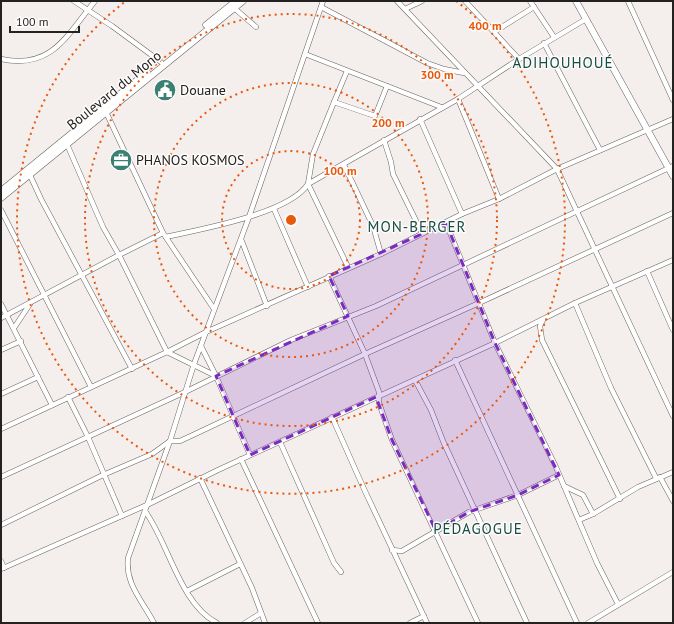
<svg xmlns="http://www.w3.org/2000/svg" width="674" height="624" viewBox="0 0 674 624" font-family="'PT Sans',sans-serif">
	<style>
		.lines { fill: none; stroke-linecap: round; stroke-linejoin: round }
		.minor-casing { stroke: #686361; stroke-width: 5.5 }
		.major-casing { stroke: #686361; stroke-width: 7 }
		.minor { stroke: #fff; stroke-width: 4.5 }
		.major { stroke: #fff; stroke-width: 6 }
		.marked { fill: #7b2cbf; fill-opacity: 0.2; stroke: #7b2cbf; stroke-width: 3; stroke-dasharray: 8 5; stroke-linejoin: round }
		.ring { fill: none; stroke: #e8590c; stroke-width: 2; stroke-dasharray: 2 4 }
		.labels { text-anchor: middle; dominant-baseline: central; stroke-width: 3; stroke-linejoin: round; paint-order: stroke }
		.street-label { font-size: 14px; fill: #242221; stroke: #fefcfb }
		.poi-label { font-size: 14px; fill: #242221; stroke: #fefcfb; text-anchor: start }
		.neighbourhood-label { font-size: 15px; letter-spacing: 1px; fill: #154d44; stroke: #fefcfb }
		.centre { fill: #e8590c; stroke: #fefcfb; stroke-width: 2 }
		.ring-label { font-size: 12px; text-anchor: middle; font-weight: bold; fill: #e8590c; stroke: #fefcfb; stroke-width: 3; stroke-linejoin: round; paint-order: stroke }
	</style>
	<rect width="100%" height="100%" fill="#f4eeec"/>
	<g class="lines">
		<!-- minor casing -->
		<g class="minor-casing">
			<g id="minor">
				<path d="M74 1 112 26 161 62"/>
				<path d="M397 1 557 169 673 416"/>
				<path d="M465 1 519 59"/>
				<path d="M530 1 554 37"/>
				<path d="M628 1 673 100"/>
				<path d="M233 7 256 27"/>
				<path d="M321 7 427 63 444 69 464 73"/>
				<path d="M405 9 422 1"/>
				<path d="M494 32 534 7"/>
				<path d="M544 43 600 150"/>
				<path d="M305 54 441 107"/>
				<path d="M1 59C52 70 67 35 95 1"/>
				<path d="M347 71 334 102 375 116 387 86"/>
				<path d="M458 99 499 199"/>
				<path d="M334 102 313 154 308 184 348 267"/>
				<path d="M105 110 163 233 214 309"/>
				<path d="M420 119 462 214"/>
				<path d="M384 140 391 162 393 174 422 233"/>
				<path d="M66 142 103 227 119 255 163 233"/>
				<path d="M344 165 373 226 381 254"/>
				<path d="M29 173 41 199 132 369"/>
				<path d="M274 209 308 287"/>
				<path d="M1 210 91 387"/>
				<path d="M446 223 495 343 555 465 597 563 618 604"/>
				<path d="M166 237C200 229 289 214 308 184L458 99 519 59 586 19"/>
				<path d="M241 239 267 306"/>
				<path d="M647 271 673 330"/>
				<path d="M329 276 365 354 379 392V403L392 440 478 623"/>
				<path d="M575 303 611 388 656 478"/>
				<path d="M1 304 52 405"/>
				<path d="M1 318 119 255 167 352 1 429"/>
				<path d="M543 320 540 326 542 340 620 499"/>
				<path d="M14 328 30 304"/>
				<path d="M201 346 216 376 250 455"/>
				<path d="M1 350 21 341"/>
				<path d="M167 352 206 332 381 254 462 214 499 199 557 169 673 119"/>
				<path d="M167 352 216 376"/>
				<path d="M455 360 577 623"/>
				<path d="M415 380 431 410 443 441 527 623"/>
				<path d="M1 394 38 377"/>
				<path d="M68 397 88 437 122 516"/>
				<path d="M332 417 364 489 427 623"/>
				<path d="M280 442 334 563 341 572"/>
				<path d="M241 459 318 623"/>
				<path d="M1 477 185 392 291 340 376 306 673 166"/>
				<path d="M660 477 673 501"/>
				<path d="M200 478 252 588 265 623"/>
				<path d="M564 486 583 495 593 514 638 487 673 472"/>
				<path d="M145 511C169 544 180 604 217 623"/>
				<path d="M579 520 593 514"/>
				<path d="M1 525 103 475 152 454 170 441H180L193 435 365 354 479 303 673 213"/>
				<path d="M392 550 402 551 469 512 518 495 559 475"/>
				<path d="M1 561 4 568"/>
				<path d="M1 569 149 504 218 470 495 343 575 303 673 260"/>
				<path d="M187 591 240 564"/>
				<path d="M154 623C142 600 125 584 128 558L170 441 194 364 249 217 323 1"/>
				<path d="M245 623 261 613"/>
				<path d="M410 623 424 616"/>
				<path d="M588 623 673 572"/>
			</g>
		</g>
		<!-- major casing -->
		<g class="major-casing">
			<g id="major">
				<path d="M576 1 673 176"/>
				<path d="M206 25 236 1"/>
				<path d="M1 191 147 72"/>
				<path d="M1 198 243 1"/>
			</g>
		</g>
		<!-- minor -->
		<use href="#minor" class="minor"/>
		<!-- major -->
		<use href="#major" class="major"/>
	</g>
	<!-- marked area -->
	<path class="marked" d="M446 223 495 343 559 475 518 495 469 512 436 531 392 440 376 397 250 455 216 376 348 316 329 276Z"/>
	<!-- distance rings -->
	<g class="ring">
		<circle cx="291" cy="220" r="69"/>
		<circle cx="291" cy="220" r="137"/>
		<circle cx="291" cy="220" r="206"/>
		<path d="M456 1A274 274 0 1 1 126 1"/>
	</g>
	<!-- icons -->
	<defs>
		<g id="civic-disc" transform="scale(1.15)"><circle r="9.5" fill="#3c8073" stroke="#fefcfb"/><path d="M-.6-6.5H3V-4.5H.6V-3L4-1V1h2V6H-6V1h2V-1L-.6-3ZM-1.2 2.5V6h2.4V2.5Z" fill="#fff"/></g>
		<g id="office-disc" transform="scale(1.15)"><circle r="9.5" fill="#3c8073" stroke="#fefcfb"/><path d="M-6-3h4V-5.5h4V-3h4V5H-6ZM-1-4.5V-3h2v-1.5ZM-6 0V1H6V0Z" fill="#fff"/></g>
	</defs>
	<g fill-rule="evenodd">
		<use href="#civic-disc" x="165" y="90"/>
		<use href="#office-disc" x="121" y="160"/>
	</g>
	<g class="labels">
		<!-- street labels -->
		<g class="street-label">
			<text transform="translate(114 90) rotate(-39)">Boulevard du Mono</text>
		</g>
		<!-- poi labels -->
		<g class="poi-label">
			<text x="180" y="90">Douane</text>
			<text x="136" y="160">PHANOS KOSMOS</text>
		</g>
		<!-- neighbourhood labels -->
		<g class="neighbourhood-label">
			<text x="563" y="62">ADIHOUHOUÉ</text>
			<text x="417" y="226">MON-BERGER</text>
			<text x="478" y="528">PÉDAGOGUE</text>
		</g>
	</g>
	<circle cx="291" cy="220" r="6" class="centre"/>
	<g class="ring-label">
		<text x="485" y="30">400 m</text>
		<text x="437" y="79">300 m</text>
		<text x="388" y="127">200 m</text>
		<text x="340" y="175">100 m</text>
	</g>
	<!-- border -->
	<rect width="674" height="624" fill="none" stroke="#242221" stroke-width="4"/>
	<!-- scale -->
	<path d="M10 26v6h69v-6" fill="none" stroke="#242221" stroke-width="2"/>
	<text x="16" y="26" font-size="12" fill="#242221" stroke="#fefcfb" stroke-width="3" paint-order="stroke">100 m</text>
</svg>
